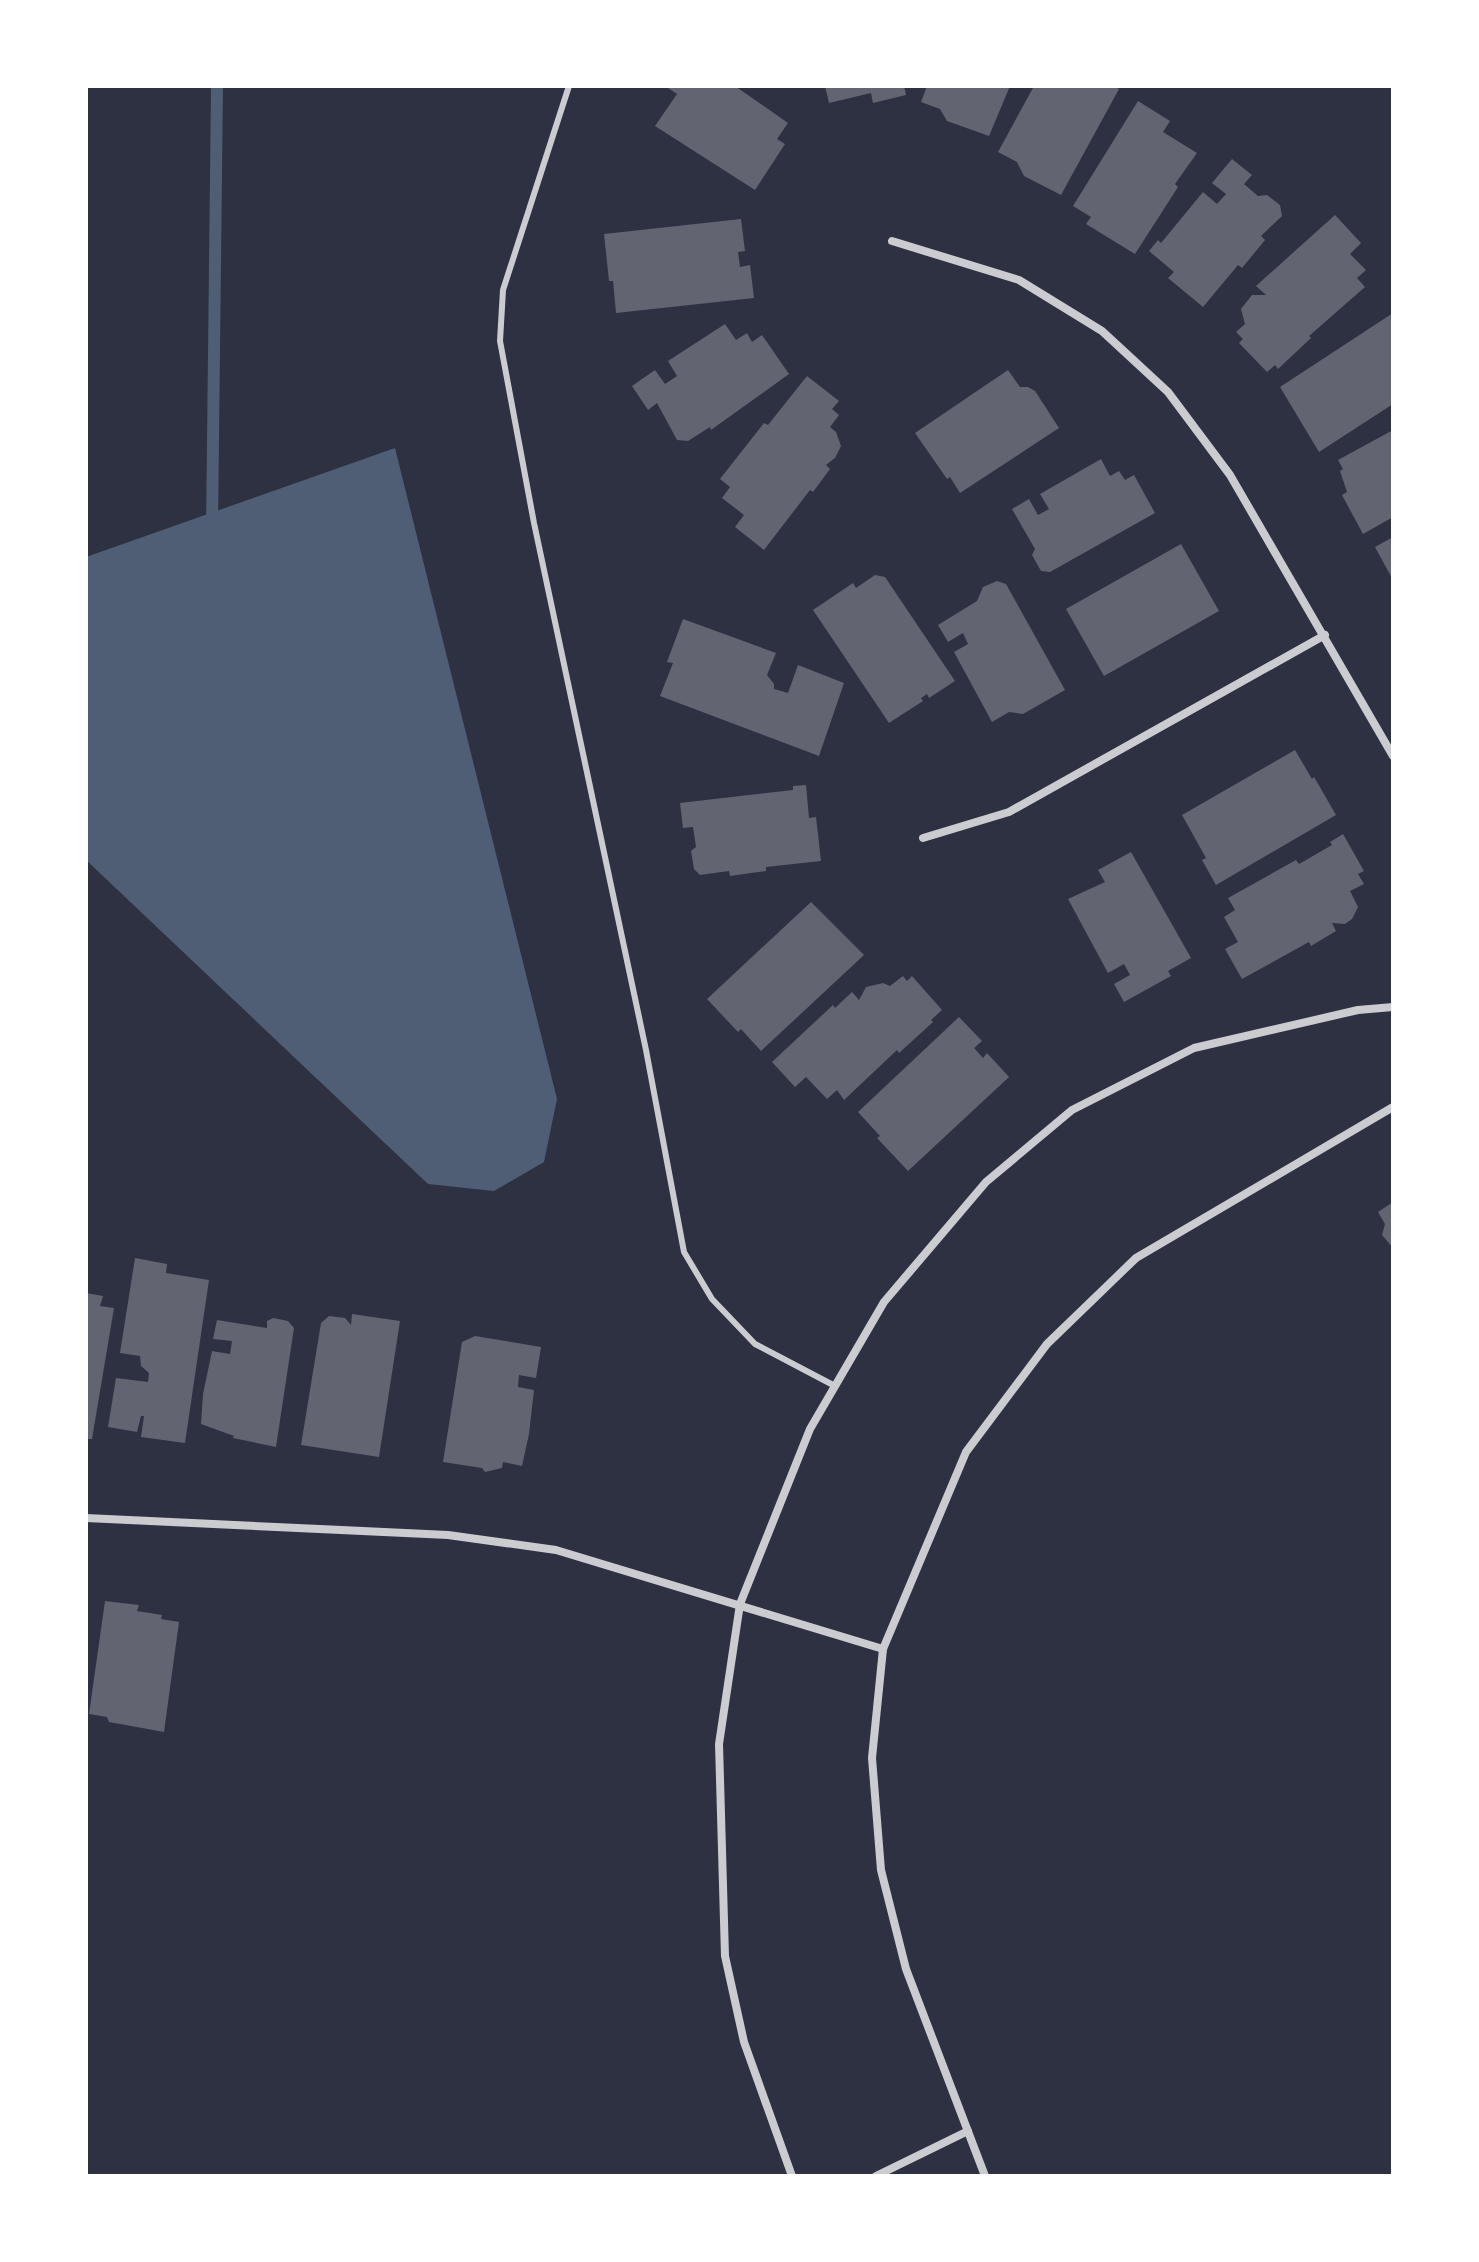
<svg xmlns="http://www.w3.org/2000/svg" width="1479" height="2262" viewBox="0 0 1479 2262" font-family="'Titillium Web',sans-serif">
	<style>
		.water { fill: #4f5d75 }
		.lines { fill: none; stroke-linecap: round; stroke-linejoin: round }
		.stream { stroke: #4f5d75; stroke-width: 12 }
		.building { fill: #626471 }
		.service { stroke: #caccd0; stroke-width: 6 }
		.minor { stroke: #caccd0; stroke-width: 8 }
	</style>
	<rect width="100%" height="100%" fill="#2d3142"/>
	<!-- water -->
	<path class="water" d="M395 448 557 1099 544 1162 494 1191 428 1184 86 860V557Z"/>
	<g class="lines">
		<!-- stream -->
		<path class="stream" d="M212 529 217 86"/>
	</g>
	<!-- building -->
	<g class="building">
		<path d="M665 86H735L788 123 777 139 785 144 755 190 655 126 677 94Z"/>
		<path d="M825 86H904L906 95 873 103 871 93 829 103Z"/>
		<path d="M927 86H1010L989 136 947 121 940 109 921 102Z"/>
		<path d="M1034 86H1113L1119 89 1061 195 1024 176 1017 162 998 152Z"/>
		<path d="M1138 101 1170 121 1163 132 1197 153 1175 184 1178 187 1135 254 1086 224 1091 217 1073 206Z"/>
		<path d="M1232 159 1252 175 1244 184 1258 196 1267 195 1280 205 1282 216 1261 236 1265 240 1242 268 1238 265 1203 307 1168 278 1174 272 1149 251 1158 240 1161 243 1203 192 1217 204 1226 194 1212 183Z"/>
		<path d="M1335 215 1361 243 1350 254 1366 270 1357 278 1365 287 1309 336 1311 338 1278 369 1275 365 1267 372 1239 343 1243 339 1236 332 1245 324 1241 309 1252 295H1266L1256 286Z"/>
		<path d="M741 219 745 251 738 252 740 267 750 265 754 298 616 313 613 281H609L604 234Z"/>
		<path d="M1393 313V404L1319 452 1280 387Z"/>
		<path d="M725 324 736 340 747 333 752 342 762 335 789 374 711 430 710 427 688 441 677 440 657 403 648 410 632 386 655 370 665 384 677 376 668 361Z"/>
		<path d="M1008 370 1020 387H1028L1035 391 1059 428 960 493 950 477 947 479 915 433Z"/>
		<path d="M807 376 839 401 832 409 839 415 830 427 836 432 841 446 835 458 826 465 830 469 813 492 810 490 764 550 735 527 744 515 722 498 730 487 720 479 764 423 768 425Z"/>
		<path d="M1393 430V517L1363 534 1342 495 1347 492 1340 471 1343 469 1338 460Z"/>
		<path d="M1101 459 1110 476 1119 471 1125 480 1134 475 1155 513 1050 572 1041 571 1032 555 1035 549 1012 509 1029 499 1038 515 1049 509 1040 494Z"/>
		<path d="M1393 537V580L1375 547Z"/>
		<path d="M1181 544 1219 611 1104 676 1066 609Z"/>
		<path d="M875 575 885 577 955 681 929 698 927 694 921 698 923 701 889 723 813 610 853 583 856 588Z"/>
		<path d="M997 581 1006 584 1065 690 1023 714 1009 712 992 722 954 652 968 644 963 633 948 642 938 625 977 601 983 587Z"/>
		<path d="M683 619 776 653 767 675 774 684V689L788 693 798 665 844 683 819 756 660 696 673 663 667 662Z"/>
		<path d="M1295 750 1312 779 1314 777 1317 782 1336 815 1216 885 1202 860 1206 858 1182 815Z"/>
		<path d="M806 785 809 818 816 817 821 861 766 867V871L730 876 729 871 700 875 694 869 691 851 696 847 693 827 683 828 680 803 793 790V786Z"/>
		<path d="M1343 834 1364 871 1358 874 1364 884 1350 891 1358 907 1352 919 1345 924 1332 923 1336 931 1311 946 1309 942 1242 979 1225 949 1238 942 1224 917 1235 910 1228 898 1296 860 1299 864 1332 845 1330 842Z"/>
		<path d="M1131 852 1191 958 1168 971 1171 976 1124 1002 1114 984 1130 975 1124 964 1108 973 1068 899 1105 882 1098 870Z"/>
		<path d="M811 902 864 955 761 1051 741 1029 738 1032 707 999Z"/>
		<path d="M903 976 907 981 912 976 942 1010 931 1020 933 1022 899 1053 897 1050 844 1100 837 1090 827 1099 806 1077 795 1087 772 1062 833 1005 835 1008 852 992 859 1000 866 987 883 983 890 986Z"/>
		<path d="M959 1017 982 1041 974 1048 983 1058 987 1053 1009 1077 908 1171 877 1138 880 1136 858 1112Z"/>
		<path d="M1393 1202V1248L1382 1235 1385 1224 1378 1212Z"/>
		<path d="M135 1258 167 1264 166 1273 209 1280 185 1443 141 1437 144 1416H141L137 1432 108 1427 116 1378 148 1382 149 1373 141 1366 140 1356 120 1353Z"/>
		<path d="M86 1293 103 1296 100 1306 114 1308 92 1439H86Z"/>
		<path d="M352 1314 400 1321 379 1457 301 1445 321 1323 329 1316 345 1318 351 1325Z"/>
		<path d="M273 1318 288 1321 294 1328 276 1447 233 1438 234 1436 201 1424 203 1394 212 1351 230 1354 232 1341 213 1339 217 1320 267 1328V1321Z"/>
		<path d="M475 1336 541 1347 536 1378 519 1375 518 1387 534 1390 529 1434 522 1466 503 1462 502 1468 485 1472 482 1468 443 1462 462 1342Z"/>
		<path d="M105 1601 139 1605 137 1611 162 1615 161 1619 179 1622 164 1732 109 1722 107 1717 89 1714Z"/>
	</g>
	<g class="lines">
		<!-- service -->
		<path class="service" d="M569 86 503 290 500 341 534 523 646 1050 684 1252 712 1299 755 1344 835 1386"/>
		<!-- minor -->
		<g class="minor">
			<path d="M892 241 1019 280 1102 331 1168 392 1230 475 1393 756"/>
			<path d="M923 838 1009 812 1325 635"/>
			<path d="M86 1518 448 1535 556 1550 883 1649"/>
			<path d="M792 2176 744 2042 725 1956 719 1744 740 1604 810 1429 884 1302 986 1182 1072 1110 1194 1048 1358 1010 1393 1007"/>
			<path d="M876 2176 968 2131"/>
			<path d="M985 2176 906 1969 881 1870 872 1758 883 1649 966 1452 1047 1344 1136 1258 1393 1107"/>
		</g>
	</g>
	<!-- border -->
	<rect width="1479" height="2262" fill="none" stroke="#ffffff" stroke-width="176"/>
</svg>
